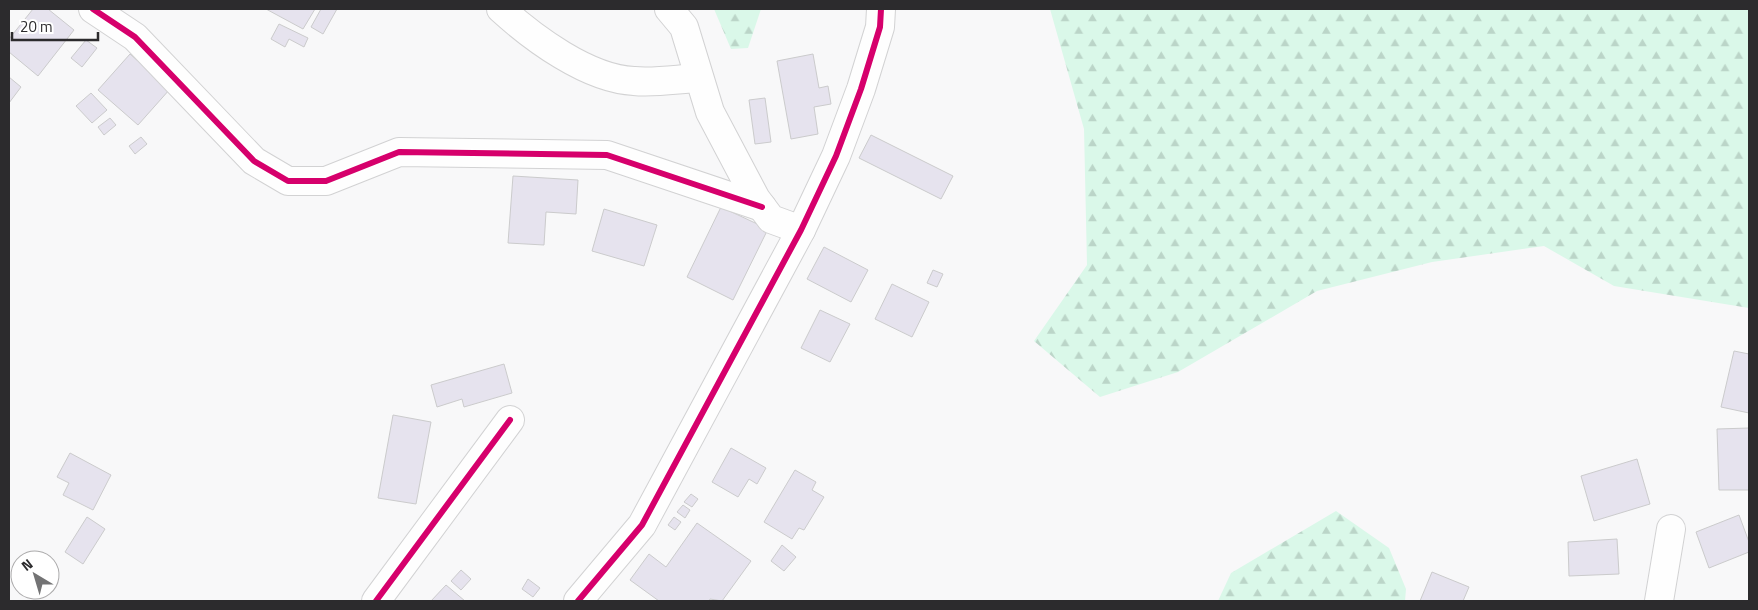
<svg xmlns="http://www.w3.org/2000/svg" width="1758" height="610" viewBox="0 0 1758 610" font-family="'Titillium Web',sans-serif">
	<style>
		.forest { fill: url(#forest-firs) }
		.building { fill: #e6e3ee; stroke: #cbcbcc }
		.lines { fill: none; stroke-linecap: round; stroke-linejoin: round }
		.minor-casing { stroke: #d2d2d3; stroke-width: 30 }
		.minor { stroke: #fefefe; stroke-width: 28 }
		.cycleway-casing { stroke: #fff; stroke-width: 9 }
		.cycleway { stroke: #d6006c; stroke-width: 6 }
	</style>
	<defs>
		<pattern id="forest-firs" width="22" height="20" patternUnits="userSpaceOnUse" patternTransform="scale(1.25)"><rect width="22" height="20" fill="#daf8e9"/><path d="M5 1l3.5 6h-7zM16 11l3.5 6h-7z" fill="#bbd5c8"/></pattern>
	</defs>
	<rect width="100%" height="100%" fill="#f8f8f9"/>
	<!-- forest -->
	<g class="forest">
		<path d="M714 9H761L748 48 731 49Z"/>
		<path d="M1050 9H1749V308L1614 286 1544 246 1432 262 1317 291 1178 372 1100 397 1034 341 1087 265 1084 129Z"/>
		<path d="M1336 511 1389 548 1406 589 1405 601H1218L1231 573Z"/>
	</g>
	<!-- building -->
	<g class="building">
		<path d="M33 9H48L74 30 38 76 9 52V39Z"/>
		<path d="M266 9H315L303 29Z"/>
		<path d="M321 9H337L323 34 311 27Z"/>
		<path d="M279 24 308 38 304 47 289 39 285 47 271 39Z"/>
		<path d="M86 40 97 48 82 67 71 58Z"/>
		<path d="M130 54 170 89 138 125 98 90Z"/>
		<path d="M813 54 819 88 828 86 831 104 814 107 818 134 791 139 777 61Z"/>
		<path d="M9 77 21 87 9 103Z"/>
		<path d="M91 93 107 110 92 123 76 106Z"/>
		<path d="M765 98 771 142 755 144 749 100Z"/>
		<path d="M110 118 116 125 104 135 98 127Z"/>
		<path d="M871 135 953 176 941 199 859 158Z"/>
		<path d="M141 137 147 144 135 154 129 146Z"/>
		<path d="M513 176 578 180 576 214 546 212 544 245 508 243Z"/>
		<path d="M721 207 768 229 733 300 687 277Z"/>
		<path d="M604 209 657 225 644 266 592 251Z"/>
		<path d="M824 247 868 270 851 302 807 279Z"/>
		<path d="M933 270 943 274 937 287 927 283Z"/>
		<path d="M892 284 929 302 912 337 875 319Z"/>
		<path d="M820 310 850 324 830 362 801 348Z"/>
		<path d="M1734 351 1749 354V413L1721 407Z"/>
		<path d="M504 364 512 393 464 407 462 399 437 407 431 385Z"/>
		<path d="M393 415 431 422 416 504 378 498Z"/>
		<path d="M1749 428V490H1719L1717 429Z"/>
		<path d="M731 448 766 468 757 484 749 479 738 497 712 482Z"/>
		<path d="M70 453 111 475 93 510 63 495 69 483 57 477Z"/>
		<path d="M1637 459 1650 504 1594 521 1581 476Z"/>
		<path d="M795 470 816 482 812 490 824 497 804 530 799 528 792 539 764 522Z"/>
		<path d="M691 494 698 499 692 507 684 502Z"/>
		<path d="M683 505 690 510 685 518 677 512Z"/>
		<path d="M1739 515 1749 542V552L1709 568 1696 532Z"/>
		<path d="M87 517 105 529 83 564 65 552Z"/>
		<path d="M674 517 681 522 675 530 668 525Z"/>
		<path d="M697 523 751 561 722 601 710 599 709 601H659L630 580 649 554 666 567Z"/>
		<path d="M1617 539 1619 574 1569 576 1568 542Z"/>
		<path d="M782 545 796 557 784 571 771 561Z"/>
		<path d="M461 570 471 579 461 590 451 581Z"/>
		<path d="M1432 572 1469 587 1463 601H1420Z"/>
		<path d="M528 579 540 588 533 597 522 589Z"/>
		<path d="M446 585 465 601H431Z"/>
	</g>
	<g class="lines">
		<!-- minor casing -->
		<g class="minor-casing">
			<g id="minor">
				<path d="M93 9 135 37 254 161 288 181H326L399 152 607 155 762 207"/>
				<path d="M501 9C533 38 588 79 634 81 655 83 678 79 699 78"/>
				<path d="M669 9 684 27 710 112 756 199 771 219 801 230"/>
				<path d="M376 601 510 420"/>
				<path d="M578 601 642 525 801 230 836 156 861 89 880 27 881 9"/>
				<path d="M1659 601 1671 529"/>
			</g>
		</g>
		<!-- minor -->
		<use href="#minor" class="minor"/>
		<!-- cycleway casing -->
		<g class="cycleway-casing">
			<g id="cycleway">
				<path d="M93 9 135 37 254 161 288 181H326L399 152 607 155 762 207"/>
				<path d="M376 601 510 420"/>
				<path d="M578 601 642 525 801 230 836 156 861 89 880 27 881 9"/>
			</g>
		</g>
		<!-- cycleway -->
		<use href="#cycleway" class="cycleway"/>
	</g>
	<!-- border -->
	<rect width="1758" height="610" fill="none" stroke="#2c2b2d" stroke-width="20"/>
	<!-- north arrow -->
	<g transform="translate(35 575) rotate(322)"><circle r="24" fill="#ffffff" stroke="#abaaab"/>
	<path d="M0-4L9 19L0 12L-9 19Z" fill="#737374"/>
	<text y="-8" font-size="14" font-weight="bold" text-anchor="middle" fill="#2c2b2d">N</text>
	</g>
	<!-- scale -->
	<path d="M12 32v8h86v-8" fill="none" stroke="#2c2b2d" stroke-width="2.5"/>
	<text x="20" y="32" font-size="15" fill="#2c2b2d" stroke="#ffffff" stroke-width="4" paint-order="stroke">20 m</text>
</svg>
